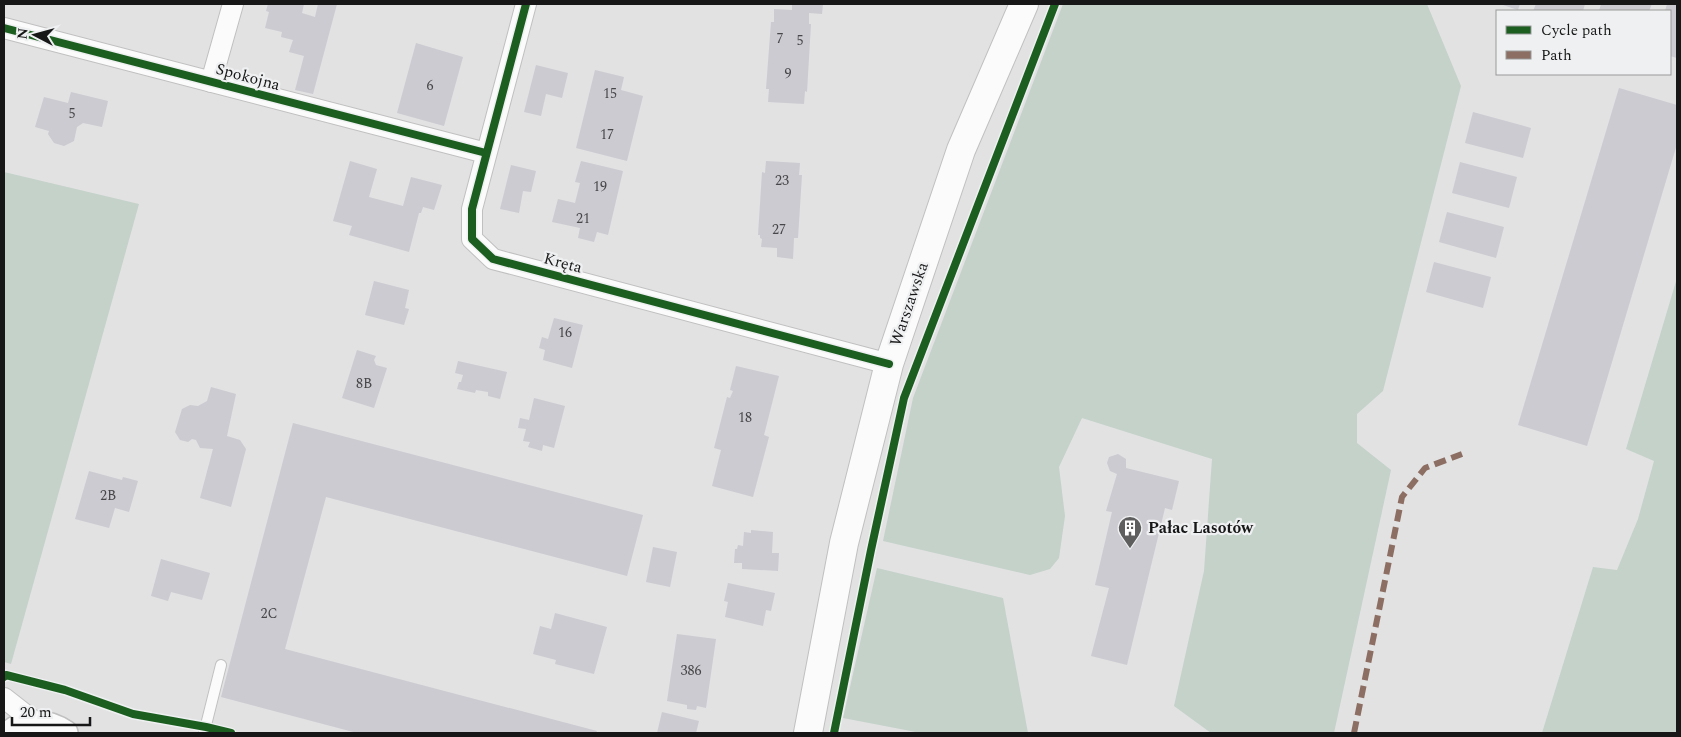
<svg xmlns="http://www.w3.org/2000/svg" width="1681" height="737" viewBox="0 0 1681 737" font-family="Spectral,serif">
	<style>
		.green { fill: #c4d2ca }
		.building { fill: #cbcbd1 }
		.lines { fill: none; stroke-linecap: round; stroke-linejoin: round }
		.service-casing { stroke: #c0c0c0; stroke-width: 12 }
		.minor-casing { stroke: #c0c0c0; stroke-width: 22 }
		.tertiary-casing { stroke: #c0c0c0; stroke-width: 28 }
		.secondary-casing { stroke: #c0c0c0; stroke-width: 30 }
		.service { stroke: #fbfbfb; stroke-width: 10 }
		.minor { stroke: #fbfbfb; stroke-width: 20 }
		.tertiary { stroke: #fbfbfb; stroke-width: 25 }
		.secondary { stroke: #fbfbfb; stroke-width: 28 }
		.quiet { stroke: #8d6e63; stroke-width: 6; stroke-dasharray: 12 6; stroke-linecap: butt }
		.cycleway-casing { stroke: #eff0f1; stroke-width: 11 }
		.cycleway { stroke: #1b5e20; stroke-width: 8 }
		.labels { text-anchor: middle; dominant-baseline: central; stroke-width: 4.5; stroke-linejoin: round; paint-order: stroke }
		.number-label { font-size: 14px; fill: #474749 }
		.street-label { font-size: 16px; fill: #171718; stroke: #eff0f1 }
		.poi-label { font-size: 16px; font-weight: bold; fill: #171718; stroke: #eff0f1; text-anchor: start }
	</style>
	<rect width="100%" height="100%" fill="#e2e2e3"/>
	<!-- green -->
	<g class="green">
		<path d="M1063 4H1427L1461 86 1383 391 1357 414V443L1391 470 1334 733H1211L1174 706 1204 571 1212 459 1082 418 1059 467 1065 516 1059 558 1050 569 1030 575 883 541 913 398Z"/>
		<path d="M4 172 139 204 11 664 4 662Z"/>
		<path d="M1677 278V733H1542L1593 567 1617 570 1638 519 1654 461 1626 449Z"/>
		<path d="M877 568 1003 598 1028 733H921L843 718Z"/>
	</g>
	<!-- building -->
	<g class="building">
		<path d="M268 4H304L302 13 315 17 318 4H337L313 94 295 90 304 56 289 52 293 40 281 37 282 32 265 28 269 12 266 11Z"/>
		<path d="M792 4H823L822 14 809 13V24H811L807 92 805 91 804 104 768 102 769 89H766L771 22H774V9L792 10Z"/>
		<path d="M1500 4H1520L1518 10Z"/>
		<path d="M1536 4H1585L1583 11H1533Z"/>
		<path d="M1601 4H1652L1649 11H1599Z"/>
		<path d="M1667 4H1677V58L1670 56V11H1665Z"/>
		<path d="M416 43 463 57 444 126 397 113Z"/>
		<path d="M536 65 568 73 562 98 546 94 541 116 524 112Z"/>
		<path d="M595 70 624 77 621 90 643 96 627 161 576 148Z"/>
		<path d="M1619 88 1677 105V144L1587 446 1518 425Z"/>
		<path d="M71 92 108 101 102 127 83 123 77 127 74 141 64 146 54 143 48 134 49 131 35 127 44 97 68 103Z"/>
		<path d="M1473 112 1531 128 1523 158 1465 143Z"/>
		<path d="M350 161 377 169 369 197 403 206 411 177 442 185 434 210 423 207 421 213H419L409 252 349 235 352 226 333 221Z"/>
		<path d="M581 161 623 171 608 235 597 232 594 242 578 238 580 228 552 222 558 199 575 203 580 183 575 182Z"/>
		<path d="M766 161 800 163 799 175H802L798 238H794L793 259 777 257V248L761 247 762 239 760 238V235H758L760 204 762 172 765 173Z"/>
		<path d="M1460 162 1517 177 1509 208 1452 193Z"/>
		<path d="M511 165 536 171 531 192 523 191 519 213 500 209Z"/>
		<path d="M1447 212 1504 227 1496 258 1439 242Z"/>
		<path d="M1434 262 1491 277 1483 308 1426 292Z"/>
		<path d="M374 281 409 290 405 308 409 309 404 325 365 315Z"/>
		<path d="M554 318 583 325 572 368 543 360 545 350 539 348 542 337 548 339Z"/>
		<path d="M357 350 376 356 374 360 376 365 387 368 374 408 342 398Z"/>
		<path d="M458 361 507 372 500 399 488 396V392L476 390 475 393 457 389 459 382H461L463 375 455 373Z"/>
		<path d="M736 366 779 376 764 435 769 437 753 497 712 486 721 450 714 448 727 397 730 398 733 391 730 390Z"/>
		<path d="M211 387 236 394 227 436 240 440 246 449 231 507 200 498 213 449 200 448 196 440 192 439 188 442 180 440 175 432 182 409 190 405 198 406 207 401Z"/>
		<path d="M534 398 565 406 554 448 543 445 542 451 528 447 530 442 523 441 526 429 518 428 520 418 529 420Z"/>
		<path d="M293 423 643 515 627 576 326 497 285 649 597 731 596 733H357L221 697Z"/>
		<path d="M1118 454 1126 459V468L1179 481 1172 510 1165 508 1127 665 1091 656 1109 588 1095 585 1112 512 1106 511 1117 474 1110 471 1107 463 1109 457Z"/>
		<path d="M89 471 122 480 123 477 138 481 129 512 115 508 109 528 75 519Z"/>
		<path d="M751 530 773 532 772 553H779L778 571 742 569V563H734L735 549H737L738 545 743 546 744 532 751 533Z"/>
		<path d="M653 547 677 552 670 587 646 582Z"/>
		<path d="M161 559 210 573 202 600 171 592 168 601 151 596Z"/>
		<path d="M728 583 775 593 771 611 766 610 763 626 725 617 728 602 724 601Z"/>
		<path d="M555 613 607 627 594 674 555 664 556 660 533 654 540 626 551 629Z"/>
		<path d="M677 634 716 639 706 708 697 706 696 710 687 709V705L667 701Z"/>
		<path d="M662 712 699 721 696 733H657Z"/>
	</g>
	<g class="lines">
		<!-- service casing -->
		<g class="service-casing">
			<path id="service" d="M204 733 221 665"/>
		</g>
		<!-- minor casing -->
		<g class="minor-casing">
			<g id="minor">
				<path d="M526 4 472 209V239L493 259 889 364"/>
				<path d="M4 28 486 153"/>
				<path d="M211 82 233 4"/>
				<path d="M4 698 36 723"/>
			</g>
		</g>
		<!-- tertiary casing -->
		<g class="tertiary-casing">
			<path id="tertiary" d="M10 733C26 720 48 721 65 733"/>
		</g>
		<!-- secondary casing -->
		<g class="secondary-casing">
			<path id="secondary" d="M808 733 844 543 889 364 961 150 1024 4"/>
		</g>
		<!-- service -->
		<use href="#service" class="service"/>
		<!-- minor -->
		<use href="#minor" class="minor"/>
		<!-- tertiary -->
		<use href="#tertiary" class="tertiary"/>
		<!-- secondary -->
		<use href="#secondary" class="secondary"/>
		<!-- quiet -->
		<path class="quiet" d="M1354 733 1402 497 1425 468 1462 454"/>
		<!-- cycleway casing -->
		<g class="cycleway-casing">
			<g id="cycleway">
				<path d="M526 4 472 209V239L493 259 889 364"/>
				<path d="M4 28 486 153"/>
				<path d="M4 677 6 675 65 690 133 714 206 727 231 733"/>
				<path d="M834 733 871 550 904 398 1055 4"/>
			</g>
		</g>
		<!-- cycleway -->
		<use href="#cycleway" class="cycleway"/>
	</g>
	<!-- icons -->
	<defs>
		<g id="building-pin" transform="scale(1.25)"><path d="M0 17L-7.5 6A9.5 9.5 0 1 1 7.5 6Z" fill="#5e5e5f" stroke="#eff0f1"/><path d="M-4-6H4V6H1V3H-1V6H-4ZM-2.5-4.3h1.7v1.8h-1.7ZM.8-4.3h1.7v1.8H.8ZM-2.5-1h1.7V.8h-1.7ZM.8-1h1.7V.8H.8Z" fill="#fff"/></g>
	</defs>
	<g fill-rule="evenodd">
		<use href="#building-pin" x="1130" y="528"/>
	</g>
	<g class="labels">
		<!-- number labels -->
		<g class="number-label">
			<text x="780" y="38">7</text>
			<text x="800" y="40">5</text>
			<text x="788" y="73">9</text>
			<text x="430" y="85">6</text>
			<text x="610" y="93">15</text>
			<text x="72" y="113">5</text>
			<text x="607" y="134">17</text>
			<text x="782" y="180">23</text>
			<text x="600" y="186">19</text>
			<text x="583" y="218">21</text>
			<text x="779" y="229">27</text>
			<text x="565" y="332">16</text>
			<text x="364" y="383">8B</text>
			<text x="745" y="417">18</text>
			<text x="108" y="495">2B</text>
			<text x="269" y="613">2C</text>
			<text x="691" y="670">386</text>
		</g>
		<!-- street labels -->
		<g class="street-label">
			<text transform="translate(248 77) rotate(15)">Spokojna</text>
			<text transform="translate(563 263) rotate(15)">Kręta</text>
			<text transform="translate(909 304) rotate(-71)">Warszawska</text>
		</g>
		<!-- poi labels -->
		<g class="poi-label">
			<text x="1148" y="528">Pałac Lasotów</text>
		</g>
	</g>
	<!-- border -->
	<rect width="1681" height="737" fill="none" stroke="#171718" stroke-width="10"/>
	<!-- legend -->
	<rect x="1496" y="10" width="175" height="65" fill="#eff0f1" stroke="#99999a"/>
	<rect x="1506" y="26" width="25" height="8" fill="#1b5e20" stroke="#99999a"/>
	<text x="1541" y="35" font-size="15" fill="#171718">Cycle path</text>
	<rect x="1506" y="51" width="25" height="8" fill="#8d6e63" stroke="#99999a"/>
	<text x="1541" y="60" font-size="15" fill="#171718">Path</text>
	<!-- north arrow -->
	<g transform="translate(35 35) rotate(276)" stroke="#eff0f1" stroke-width="4" paint-order="stroke">
	<path d="M0-4L9 19L0 12L-9 19Z" fill="#171718"/>
	<text y="-8" font-size="14" font-weight="bold" text-anchor="middle" fill="#171718">N</text>
	</g>
	<!-- scale -->
	<path d="M12 717v8h78v-8" fill="none" stroke="#171718" stroke-width="2.5"/>
	<text x="20" y="717" font-size="15" fill="#171718" stroke="#eff0f1" stroke-width="4" paint-order="stroke">20 m</text>
</svg>
